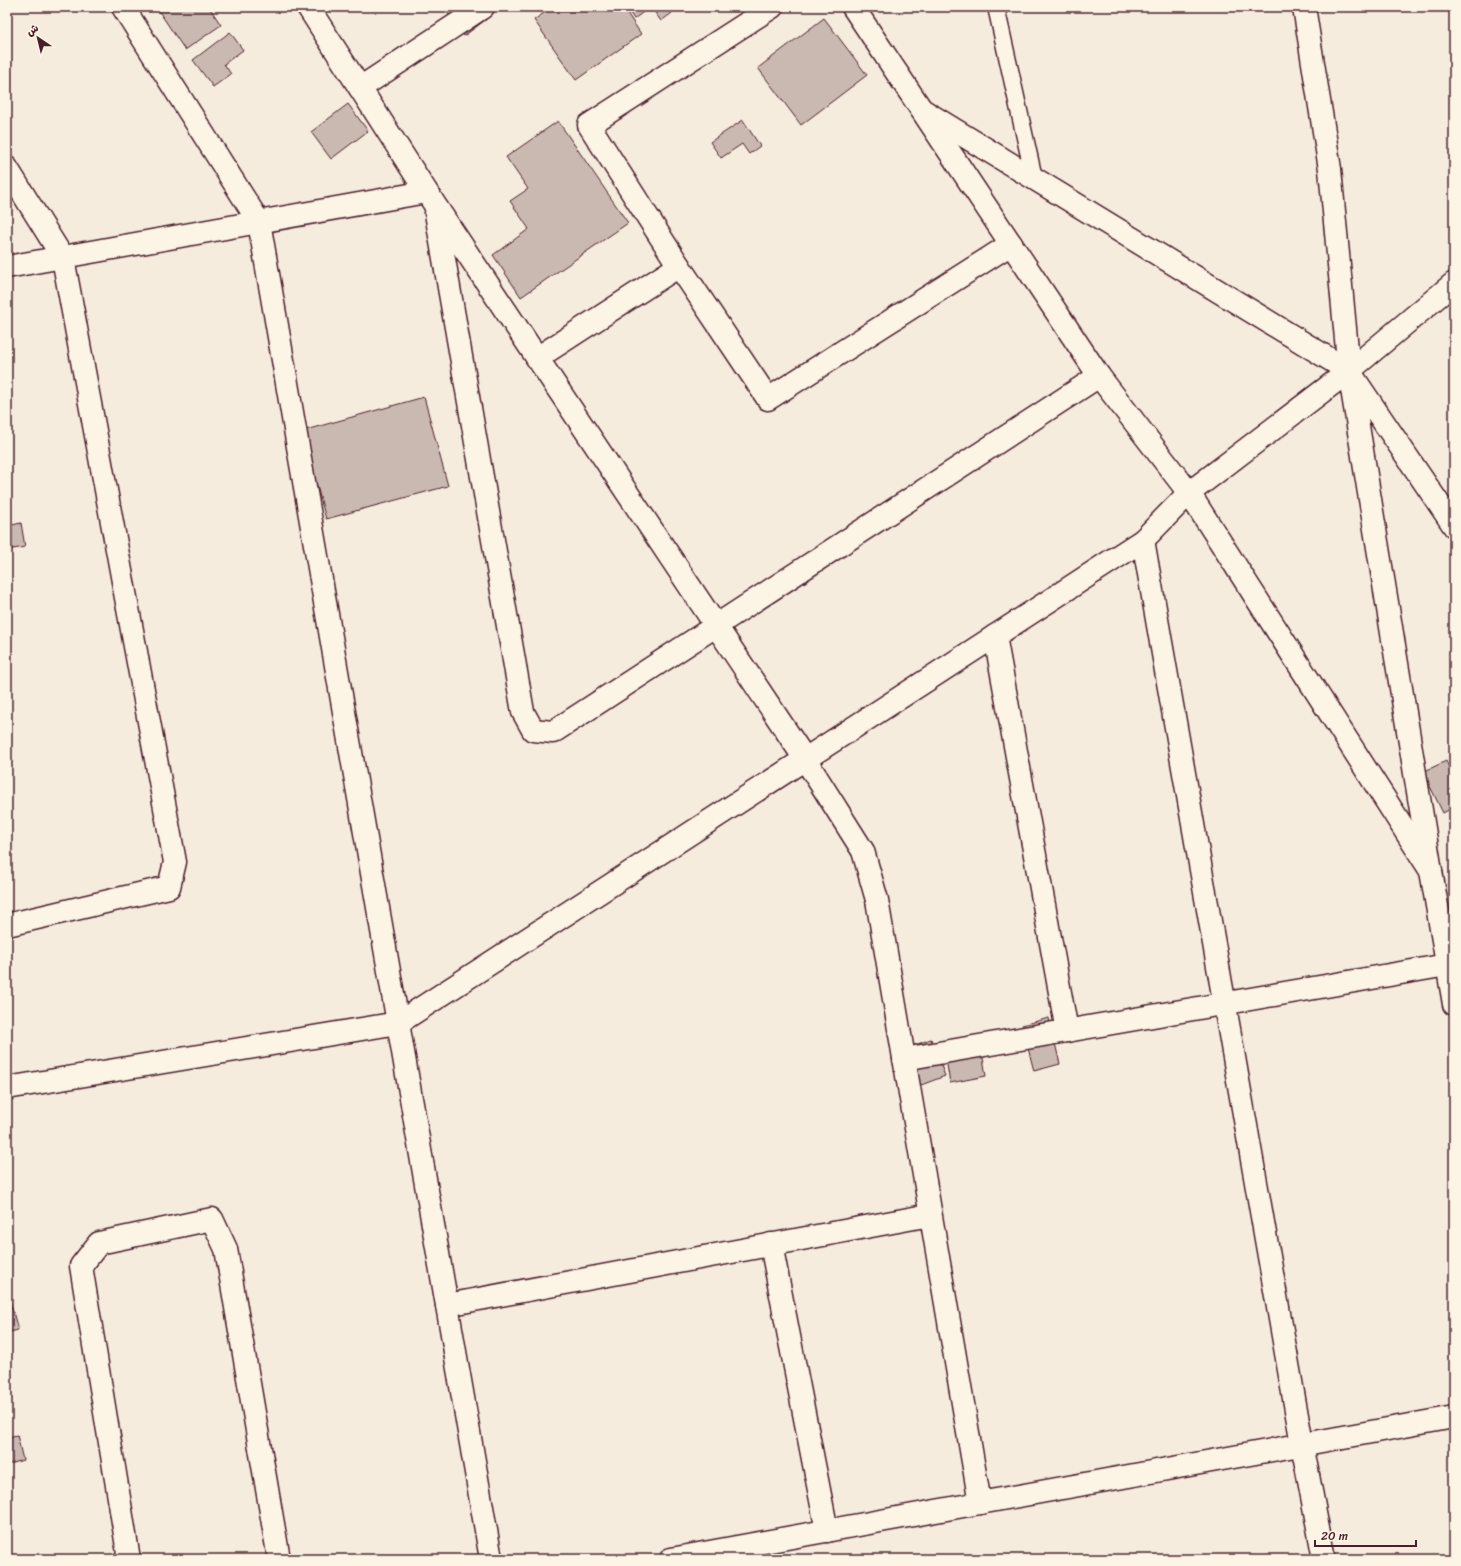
<svg xmlns="http://www.w3.org/2000/svg" width="1461" height="1566" viewBox="0 0 1461 1566" font-family="Sriracha,'Playpen Sans Arabic',sans-serif">
	<style>
		.building { fill: #cab9b1; stroke: #4a1f2b }
		.lines { fill: none; stroke-linecap: round; stroke-linejoin: round }
		.service-casing { stroke: #4a1f2b; stroke-width: 19 }
		.minor-casing { stroke: #4a1f2b; stroke-width: 25 }
		.tertiary-casing { stroke: #4a1f2b; stroke-width: 25 }
		.service { stroke: #fcf5e5; stroke-width: 16 }
		.minor { stroke: #fcf5e5; stroke-width: 22 }
		.tertiary { stroke: #fcf5e5; stroke-width: 22 }
	</style>
	<rect width="100%" height="100%" fill="#f5ecde"/>
	<filter id="ink" filterUnits="userSpaceOnUse"><feTurbulence type="fractalNoise" baseFrequency=".025" numOctaves="2"/><feDisplacementMap in="SourceGraphic" scale="8" xChannelSelector="R" yChannelSelector="G"/><feConvolveMatrix kernelMatrix="1 2 1 2 8 2 1 2 1" color-interpolation-filters="sRGB"/></filter>
	<g filter="url(#ink)">
		<!-- building -->
		<g class="building">
			<path d="M156 7H209L221 25 185 50Z"/>
			<path d="M451 7H480L488 18 464 36 446 11Z"/>
			<path d="M552 7H623L641 34 576 80 534 20Z"/>
			<path d="M626 7H650L634 19Z"/>
			<path d="M651 7H667L672 13 661 21Z"/>
			<path d="M824 18 867 75 801 125 758 68Z"/>
			<path d="M230 32 243 50 224 64 231 74 213 87 193 60Z"/>
			<path d="M348 104 368 131 331 159 311 132Z"/>
			<path d="M743 120 760 146 749 154 742 144 721 158 710 142Z"/>
			<path d="M558 121 628 223 521 297 493 255 529 229 510 201 528 189 506 157Z"/>
			<path d="M7 172 22 195 7 204Z"/>
			<path d="M424 397 448 486 326 519 302 431Z"/>
			<path d="M21 523 25 547 7 550V526Z"/>
			<path d="M1446 761 1454 778V807L1443 813 1423 772Z"/>
			<path d="M1049 1018 1060 1064 1034 1071 1022 1025Z"/>
			<path d="M931 1039 945 1076 913 1088 899 1051Z"/>
			<path d="M980 1040 986 1076 950 1083 944 1047Z"/>
			<path d="M7 1290 18 1330 7 1333Z"/>
			<path d="M17 1435 23 1460 7 1465V1437Z"/>
		</g>
		<g class="lines">
			<!-- service casing -->
			<g class="service-casing">
				<path id="service" d="M996 7 1034 178"/>
			</g>
			<!-- minor casing -->
			<g class="minor-casing">
				<g id="minor">
					<path d="M123 7 259 222 491 1559"/>
					<path d="M308 7 435 205 805 759 863 851 877 900 980 1503"/>
					<path d="M772 7 589 125 679 266 768 399 1011 244"/>
					<path d="M853 7 1099 376 1189 493 1431 871"/>
					<path d="M360 88 483 7"/>
					<path d="M7 168 63 258 175 862 169 887 7 925"/>
					<path d="M436 213 523 712 533 730 553 732 1099 376"/>
					<path d="M7 267 426 192"/>
					<path d="M537 358 679 266"/>
					<path d="M1349 371 1431 871 1454 1004"/>
					<path d="M1143 540 1302 1444 1324 1559"/>
					<path d="M995 636 1067 1031"/>
					<path d="M904 1059 1447 965"/>
					<path d="M7 1088 398 1023 1143 540 1189 493 1349 371 922 110"/>
					<path d="M771 1244 827 1531"/>
					<path d="M447 1305 930 1215"/>
					<path d="M129 1559 81 1266 99 1243 212 1219 226 1249 279 1559"/>
					<path d="M671 1559 1454 1417"/>
				</g>
			</g>
			<!-- tertiary casing -->
			<g class="tertiary-casing">
				<g id="tertiary">
					<path d="M1304 7 1330 169 1349 371 1454 526"/>
					<path d="M1349 371 1454 283"/>
				</g>
			</g>
			<!-- service -->
			<use href="#service" class="service"/>
			<!-- minor -->
			<use href="#minor" class="minor"/>
			<!-- tertiary -->
			<use href="#tertiary" class="tertiary"/>
		</g>
	</g>
	<!-- margin -->
	<rect width="1461" height="1566" fill="none" stroke="#fcf5e5" stroke-width="24"/>
	<rect x="12" y="12" width="1437" height="1542" fill="none" stroke="#4a1f2b" stroke-width="1.5" filter="url(#ink)"/>
	<!-- north arrow -->
	<g transform="translate(38 38) rotate(325)" stroke="#fcf5e5" stroke-width="3" paint-order="stroke">
	<path d="M0-3L7 15L0 10L-7 15Z" fill="#4a1f2b"/>
	<text y="-6" font-size="11" font-weight="bold" text-anchor="middle" fill="#4a1f2b">ش</text>
	</g>
	<!-- scale -->
	<path d="M1315 1540v6h101v-6" fill="none" stroke="#4a1f2b" stroke-width="2"/>
	<text x="1321" y="1540" font-size="12" fill="#4a1f2b" stroke="#fcf5e5" stroke-width="3" paint-order="stroke">20 m</text>
</svg>
